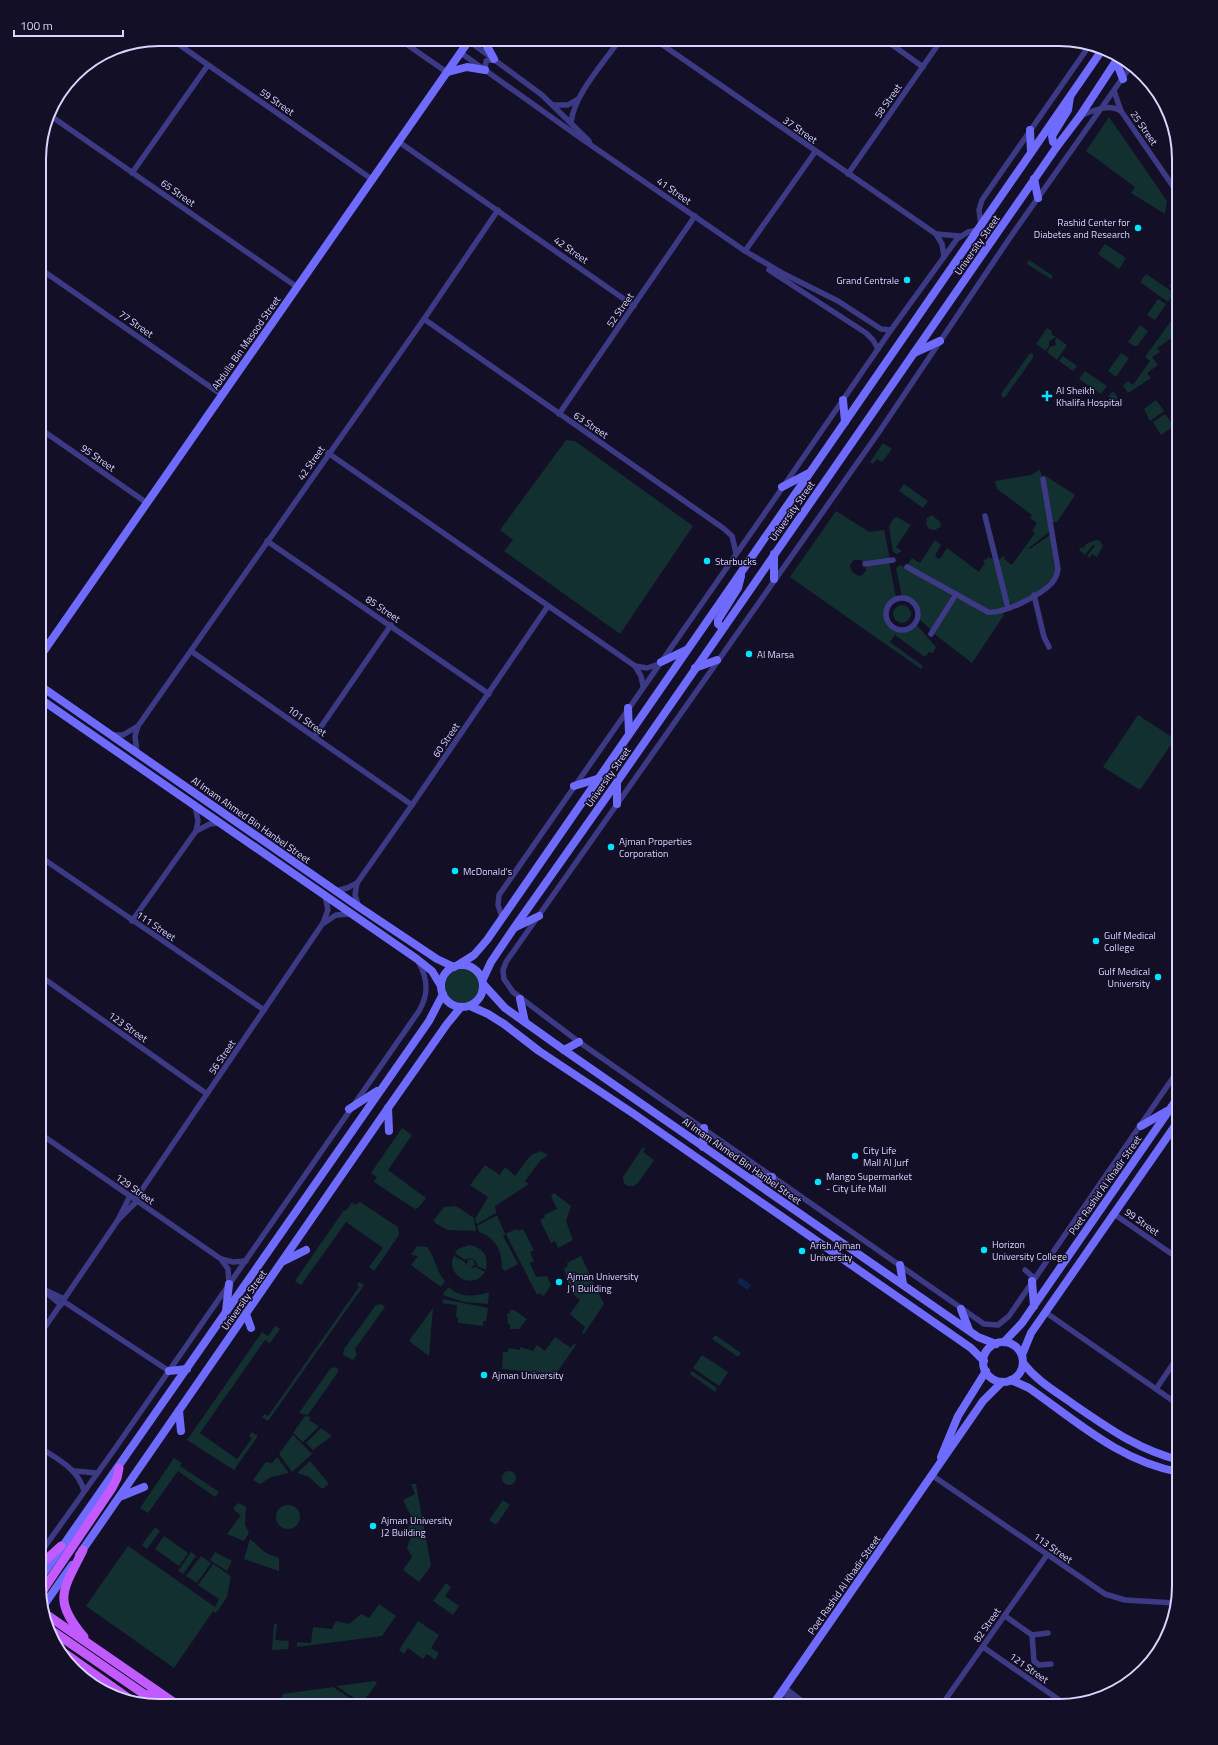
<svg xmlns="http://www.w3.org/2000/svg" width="1218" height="1745" viewBox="0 0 1218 1745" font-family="'Titillium Web',sans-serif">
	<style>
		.green { fill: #12302f }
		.water { fill: #0c2248 }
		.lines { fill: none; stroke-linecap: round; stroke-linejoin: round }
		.street { stroke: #3d3a85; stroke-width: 5.5 }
		.secondary { stroke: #6f6bff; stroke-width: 8 }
		.primary { stroke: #c25bff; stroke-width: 9 }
		.poi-dot { fill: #00e5ff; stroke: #130f26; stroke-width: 1.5 }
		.labels { text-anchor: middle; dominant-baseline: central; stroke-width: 3; stroke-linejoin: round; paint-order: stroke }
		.street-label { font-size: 10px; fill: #d9d4ff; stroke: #130f26 }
		.poi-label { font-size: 10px; fill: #d9d4ff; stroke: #130f26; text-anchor: start }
		.rim { fill: none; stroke: #d9d4ff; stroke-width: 2 }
	</style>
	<rect width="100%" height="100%" fill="#130f26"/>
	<!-- green -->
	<g class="green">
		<path d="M1109 117 1167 201 1165 214 1131 193 1135 187 1086 151Z"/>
		<path d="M1105 244 1126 258 1119 269 1098 254Z"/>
		<path d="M1029 260 1053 276 1051 279 1027 264Z"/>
		<path d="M1146 274 1174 293 1168 302 1140 282Z"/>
		<path d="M1178 274 1179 285 1175 291 1169 286Z"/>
		<path d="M1158 299 1166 304 1155 320 1147 315Z"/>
		<path d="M1171 321 1179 328V333L1157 348 1160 352 1152 357 1158 365 1147 373 1151 378 1128 393 1123 386 1128 381 1133 385 1150 361 1145 357Z"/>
		<path d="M1140 325 1148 331 1137 346H1134L1128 342Z"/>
		<path d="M1047 328 1052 331 1051 334 1056 337 1049 341V346L1046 351 1036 344Z"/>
		<path d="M1057 338 1067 345 1057 360 1047 352 1050 347 1056 345 1055 340Z"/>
		<path d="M1030 353 1033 354V358L1005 397 1003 398 1001 394Z"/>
		<path d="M1121 353 1129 358 1116 377 1108 371Z"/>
		<path d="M1063 356 1077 366 1073 371 1059 361Z"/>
		<path d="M1085 371 1107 386 1101 394 1079 379Z"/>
		<path d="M1113 391 1117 396V404L1108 397Z"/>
		<path d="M1156 400 1164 411 1150 421 1144 409Z"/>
		<path d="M1165 414 1174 426 1161 435 1153 422Z"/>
		<path d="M566 440 575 441 693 526 620 634 504 551 513 540 500 530Z"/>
		<path d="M883 443 892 449 882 462 877 459 873 464 870 462Z"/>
		<path d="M1039 470 1041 472 1050 531 1029 548 1030 549 1051 534C1052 545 1056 557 1056 569 1057 588 1026 598 1012 604L1009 603 998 561 1003 556 1005 557 1004 559 1012 565 1035 533 1032 531 1037 523 1030 518 1032 515 997 489 995 481 1031 475Z"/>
		<path d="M1044 475 1075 495 1057 522H1051Z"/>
		<path d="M904 484 928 501 923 508 899 491Z"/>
		<path d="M836 511 869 532 884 530 890 559 864 563 861 560H854L850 565C851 572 854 575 861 576L866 571 865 565 889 561 896 597C871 611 894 646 915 623L936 647 933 653 929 652 925 657 895 635 890 642 923 666 921 669 790 577Z"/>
		<path d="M932 515 941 523 940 527 935 530 929 529 926 524 927 518Z"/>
		<path d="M897 517 911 525 896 547 902 551 897 554 893 552 889 526 894 518Z"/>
		<path d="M935 540 941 545 935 555 937 558 940 559 947 548 979 572 985 563 983 561 985 559 986 560 988 557 994 559 1006 605 1004 608 992 611 907 565 912 558 920 563Z"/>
		<path d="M1096 540 1100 541 1103 546 1097 557 1092 554 1090 558 1087 556 1095 546 1093 545 1085 555 1079 550 1081 547 1083 548 1086 544Z"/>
		<path d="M900 565 952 594 931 630 918 618C919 607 913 598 902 597L896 568Z"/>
		<path d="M958 598 988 613 1002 612 1004 615 972 663 933 633 955 599Z"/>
		<circle cx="902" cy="614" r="9"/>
		<path d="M1138 715 1175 739 1140 790 1103 767Z"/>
		<circle cx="463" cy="987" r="18"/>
		<path d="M402 1128 412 1135 388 1170 426 1198 418 1208 415 1209 374 1182 377 1177 371 1173Z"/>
		<path d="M643 1147 645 1148 643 1152 654 1160 638 1183 634 1186H628L624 1183 623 1177Z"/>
		<path d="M541 1151 548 1155 540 1161 525 1181 529 1184 495 1206 496 1213 477 1224 475 1219 488 1197 470 1185 485 1165 500 1175 505 1167 515 1176 531 1155Z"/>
		<path d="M554 1193 571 1206 566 1221 573 1240 558 1248 555 1241 551 1243 540 1220 545 1217 544 1215 557 1209 551 1196Z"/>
		<path d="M352 1202 355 1205 360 1202 398 1227 399 1235 374 1271 369 1267 383 1248 346 1222 301 1285 295 1281 344 1210 346 1211Z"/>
		<path d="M456 1206 474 1218 476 1231 448 1230 435 1223 434 1220 444 1207Z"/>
		<path d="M497 1215 505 1234 516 1229 518 1231 523 1229 534 1250 530 1252 534 1261 530 1263 536 1277 547 1276 551 1285 544 1296 539 1293 537 1295 506 1234 503 1236 518 1264 505 1271 502 1268C502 1251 496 1238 479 1232L477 1226Z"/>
		<path d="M469 1245C484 1248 489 1256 486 1270L477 1266C477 1259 471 1256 465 1260L455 1253 458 1249Z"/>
		<path d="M417 1246 427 1247C436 1258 436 1272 445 1281L441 1287 411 1265 418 1256 411 1255Z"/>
		<path d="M454 1256 465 1262 466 1266 468 1260 473 1259 475 1265 470 1268 476 1267 485 1272C479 1280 474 1282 464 1280 454 1275 449 1266 454 1256Z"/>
		<path d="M581 1256 604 1304 584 1334 582 1332 585 1327 570 1314 580 1300 572 1293 574 1289 569 1286 564 1268 568 1266 567 1263Z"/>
		<path d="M359 1282 364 1285 268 1421 262 1417 265 1414 268 1416 359 1287 357 1285Z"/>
		<path d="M449 1287C460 1298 475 1297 489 1292L488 1304 464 1302 443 1295 444 1292Z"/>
		<path d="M443 1299 488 1308 486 1321H483V1326L458 1323V1318L456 1317 457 1305 442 1303Z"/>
		<path d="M381 1304 385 1307 355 1349 357 1355 353 1360 343 1355 344 1349 376 1305Z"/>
		<path d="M433 1308 429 1356 409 1341Z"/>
		<path d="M510 1310H514L527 1319 519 1329H510V1324H508L507 1314 510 1313Z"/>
		<path d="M275 1326 280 1329 270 1343 265 1340 200 1433 237 1459 252 1438 249 1436 252 1432 258 1436 234 1470 187 1440 262 1332 268 1336Z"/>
		<path d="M715 1335 741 1353 738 1357 712 1339Z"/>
		<path d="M555 1337 571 1348 574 1343 576 1345 556 1374 502 1369 503 1352H508V1348L520 1350V1347L533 1351 537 1345 545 1351Z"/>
		<path d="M702 1355 728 1372 719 1386 693 1368Z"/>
		<path d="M334 1367 338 1369V1372L308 1415 299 1413 330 1369Z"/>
		<path d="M692 1371 717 1388 715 1392 690 1374Z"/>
		<path d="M305 1416 311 1417 309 1420 319 1426 303 1442 293 1433Z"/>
		<path d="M321 1428 332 1436 313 1450 306 1443Z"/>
		<path d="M293 1435 312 1454 292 1472 279 1454Z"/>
		<path d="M277 1457 289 1473 271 1477 260 1484 253 1480 266 1462 272 1463Z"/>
		<path d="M174 1458 182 1463 180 1466 219 1492 215 1497 178 1471 148 1513 140 1508Z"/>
		<path d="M310 1461 329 1484 322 1489 309 1477 297 1473Z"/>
		<circle cx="509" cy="1478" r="7"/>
		<path d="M411 1484H416L431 1566 419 1582 403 1570 412 1557 407 1548 411 1536 408 1529 412 1518 403 1500 415 1494Z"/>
		<path d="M503 1500 510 1505 496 1525 489 1520Z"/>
		<path d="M238 1503 246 1507 245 1525 249 1533 244 1541 227 1534 241 1515 234 1510V1507Z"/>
		<circle cx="288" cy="1517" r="12"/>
		<path d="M155 1527 160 1531 147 1549 142 1545Z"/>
		<path d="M164 1536 188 1553 179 1566 155 1549Z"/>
		<path d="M250 1539 266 1553 279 1558V1571L244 1559Z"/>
		<path d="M128 1546 215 1607 219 1599 198 1585 213 1564 231 1576 227 1597 216 1613 213 1611 174 1668 86 1606Z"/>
		<path d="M191 1552 196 1556 183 1574 178 1571Z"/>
		<path d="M215 1552 232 1561 227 1571 210 1560Z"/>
		<path d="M201 1556 211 1563 197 1583 186 1576Z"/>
		<path d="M446 1583 451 1587 445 1596 459 1606 453 1615 433 1601Z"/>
		<path d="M379 1604 396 1616 382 1636 297 1647V1642L311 1643 313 1627 332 1629 336 1621 349 1624 361 1614 369 1618Z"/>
		<path d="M418 1621 439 1635 431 1648 439 1653 435 1660 427 1654 423 1659 408 1648 404 1654 399 1650Z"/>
		<path d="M274 1624H277L275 1640 289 1641 288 1649 272 1650Z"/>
		<path d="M375 1681 377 1683 362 1703 336 1686Z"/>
		<path d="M333 1687 360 1705 341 1706 329 1703 327 1706H318L311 1701 307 1706 279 1705 283 1694Z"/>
	</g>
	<!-- water -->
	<path class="water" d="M740 1277 751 1285 747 1290 737 1282Z"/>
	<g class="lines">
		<!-- street -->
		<g class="street">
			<path d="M171 39 373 180"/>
			<path d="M399 39 448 73"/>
			<path d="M654 39 936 234 942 244 944 256"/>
			<path d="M884 39 923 67"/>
			<path d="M469 41 542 95 589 141"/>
			<path d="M461 53 582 139 745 251 784 274 838 301 881 329 891 330"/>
			<path d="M1131 66 1009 239 879 432 506 962 503 970 504 979 513 992 579 1042 984 1324 998 1325 1009 1316 1179 1069"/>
			<path d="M485 70 486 61 494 59"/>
			<path d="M1114 91 1121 111 1179 195"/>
			<path d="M554 105H568L578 99"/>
			<path d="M48 114 297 287"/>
			<path d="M1080 116C1093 111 1108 103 1121 111"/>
			<path d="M571 122C575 93 604 63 620 39"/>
			<path d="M399 142 634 306"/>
			<path d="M132 173 208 65"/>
			<path d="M848 174 942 39"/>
			<path d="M981 225 979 210 982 200 1089 46"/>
			<path d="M936 234 960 236"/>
			<path d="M745 251 815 152"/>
			<path d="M39 268 222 395"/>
			<path d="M769 270 866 333 873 340 878 349"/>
			<path d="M424 319 723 528 732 536 736 553"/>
			<path d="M559 414 695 216"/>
			<path d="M39 428 147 503"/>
			<path d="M328 453 635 666 647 668 659 664"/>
			<path d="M985 516 1008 608"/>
			<path d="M267 541 489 694"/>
			<path d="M865 564 893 560"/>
			<path d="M907 567 988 612C1004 614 1041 595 1052 583 1055 579 1057 575 1058 569L1043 479"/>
			<path d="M1034 595 1044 637 1049 647"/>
			<circle cx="902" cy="614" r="16"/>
			<path d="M931 634 956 594"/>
			<path d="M191 651 412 805"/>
			<path d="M635 666 641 676 643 686"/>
			<path d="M111 735H123L138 726"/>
			<path d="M314 737 391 625"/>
			<path d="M137 753 135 736 138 726 424 319 498 210"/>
			<path d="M195 806 198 821 196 831"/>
			<path d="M39 856 264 1010"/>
			<path d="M39 872 46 861"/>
			<path d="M336 891 347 888 357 883"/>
			<path d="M359 907 355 895 357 883 412 805 548 606"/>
			<path d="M502 917 498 905 499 895 776 497 891 330 957 239 968 232 978 230"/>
			<path d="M132 921 196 831 210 824 219 823"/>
			<path d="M324 923 336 915 350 914"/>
			<path d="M39 975 207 1094"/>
			<path d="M39 1133 221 1259 233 1262 246 1261"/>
			<path d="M135 1200 323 923 328 910 325 896"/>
			<path d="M1114 1214 1179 1259"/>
			<path d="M118 1220 137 1201"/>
			<path d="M221 1259 228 1269 229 1284"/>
			<path d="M1025 1270 1034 1278"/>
			<path d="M39 1287 64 1299"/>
			<path d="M42 1289 61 1305"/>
			<path d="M63 1301 169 1371"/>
			<path d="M1045 1312 1179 1405"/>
			<path d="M39 1336 118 1220 130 1196"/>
			<path d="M1156 1389 1179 1355"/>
			<path d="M39 1447C57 1459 78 1468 84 1491"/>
			<path d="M74 1471 97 1473"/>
			<path d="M933 1476 1105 1594 1125 1600 1175 1603"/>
			<path d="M39 1555 114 1450 419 1011C429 994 428 979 419 963"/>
			<path d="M1005 1616 1032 1635 1048 1633"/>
			<path d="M1032 1635 1034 1661 1039 1665 1051 1664"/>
			<path d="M983 1647 1065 1704"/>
			<path d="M785 1688 808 1706"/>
			<path d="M781 1692 804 1706"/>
			<path d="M941 1706 1047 1555"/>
		</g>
		<!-- secondary -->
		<g class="secondary">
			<path d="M483 39 494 59"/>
			<path d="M1116 61 1123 79"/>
			<path d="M448 72 467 67 485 70"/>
			<path d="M1030 130 1031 152"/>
			<path d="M1058 145 1053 142 1052 136 1068 110 1070 97"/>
			<path d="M1034 179 1038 198"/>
			<path d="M914 353 940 341"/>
			<path d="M843 400 845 422"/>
			<path d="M782 487 809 473"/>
			<path d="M774 554V579"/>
			<path d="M723 628 718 624V620L738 588 741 576"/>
			<path d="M39 658 470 39"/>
			<path d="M661 662 686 650"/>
			<path d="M695 668 717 660"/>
			<path d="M39 685 359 907 437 959 454 967"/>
			<path d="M39 698 417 959 432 971 441 986"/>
			<path d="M628 708 629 733"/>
			<path d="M617 783V804"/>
			<path d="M574 786 597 779"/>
			<path d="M516 927 539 916"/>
			<circle cx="462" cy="986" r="21"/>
			<path d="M458 965 474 955 487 940 1102 50"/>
			<path d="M483 979 491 962 514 928 617 782 1058 145 1080 116 1120 55"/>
			<path d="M484 985 505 1008 564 1050 978 1337 996 1344"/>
			<path d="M520 999 525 1022"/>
			<path d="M470 1006 488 1014 504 1024 539 1051 634 1114 971 1348 984 1361"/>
			<path d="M564 1050 579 1042"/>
			<path d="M388 1108 389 1131"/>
			<path d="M349 1109 377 1091"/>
			<path d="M1141 1126 1167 1111"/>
			<path d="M703 1147 704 1128"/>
			<path d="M751 1179 772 1177"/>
			<path d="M284 1261 306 1250"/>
			<path d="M900 1265 903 1284"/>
			<path d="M1032 1281 1034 1306"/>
			<path d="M961 1309 969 1330"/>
			<path d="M226 1311 229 1284"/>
			<path d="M246 1314 251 1328"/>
			<path d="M1004 1342 1022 1323 1179 1096"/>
			<circle cx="1003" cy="1362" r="20"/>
			<path d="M1022 1355 1031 1333 1179 1120"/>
			<path d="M1023 1363C1037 1381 1055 1391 1073 1404 1107 1427 1138 1450 1179 1460"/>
			<path d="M169 1371 187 1369"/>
			<path d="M1011 1380 1029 1388C1076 1421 1121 1462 1179 1472"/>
			<path d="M179 1411 181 1431"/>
			<path d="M941 1457 958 1416 986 1371"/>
			<path d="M122 1496 144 1487"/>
			<path d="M79 1555 388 1108 447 1024 461 1007"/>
			<path d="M39 1580 429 1021 443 994"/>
			<path d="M44 1605 72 1565"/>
			<path d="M772 1706 983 1401 1002 1382"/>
		</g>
		<!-- primary -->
		<g class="primary">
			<path d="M83 1550C63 1591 52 1599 84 1637"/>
			<path d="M39 1566 61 1546"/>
			<path d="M41 1593 112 1488 117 1478 119 1468"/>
			<path d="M47 1615 179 1706"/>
			<path d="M51 1630 144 1694 157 1697 164 1696"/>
			<path d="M57 1648 131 1700"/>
		</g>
	</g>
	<!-- markers -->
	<g class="poi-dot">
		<circle cx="1138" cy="228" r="4"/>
		<circle cx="907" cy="280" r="4"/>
		<path d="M1045 390h4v4h4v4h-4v4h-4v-4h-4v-4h4z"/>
		<circle cx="707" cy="561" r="4"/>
		<circle cx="749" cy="654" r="4"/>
		<circle cx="611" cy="847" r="4"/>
		<circle cx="455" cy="871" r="4"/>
		<circle cx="1096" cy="941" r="4"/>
		<circle cx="1158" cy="977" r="4"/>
		<circle cx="855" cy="1156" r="4"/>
		<circle cx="818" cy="1182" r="4"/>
		<circle cx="984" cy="1250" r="4"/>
		<circle cx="802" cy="1251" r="4"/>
		<circle cx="559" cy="1282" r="4"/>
		<circle cx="484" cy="1375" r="4"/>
		<circle cx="373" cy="1526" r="4"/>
	</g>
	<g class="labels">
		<!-- street labels -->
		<g class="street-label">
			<text transform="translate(888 101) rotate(-55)">58 Street</text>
			<text transform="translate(277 102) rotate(35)">59 Street</text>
			<text transform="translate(1144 128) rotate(55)">25 Street</text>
			<text transform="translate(800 130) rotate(35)">37 Street</text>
			<text transform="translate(674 191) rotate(35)">41 Street</text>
			<text transform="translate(178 193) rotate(35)">65 Street</text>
			<text transform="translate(977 245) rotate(-55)">University Street</text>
			<text transform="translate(571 250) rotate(35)">42 Street</text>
			<text transform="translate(620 310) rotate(-55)">52 Street</text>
			<text transform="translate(136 324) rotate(35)">77 Street</text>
			<text transform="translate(246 343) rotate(-55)">Abdulla Bin Masood Street</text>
			<text transform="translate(591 425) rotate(34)">63 Street</text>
			<text transform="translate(98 458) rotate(35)">95 Street</text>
			<text transform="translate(311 463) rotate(-55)">42 Street</text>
			<text transform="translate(792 511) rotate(-55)">University Street</text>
			<text transform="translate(383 609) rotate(34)">85 Street</text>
			<text transform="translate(307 721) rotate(35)">101 Street</text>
			<text transform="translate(446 740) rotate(-56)">60 Street</text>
			<text transform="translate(608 777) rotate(-55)">University Street</text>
			<text transform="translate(251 820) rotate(35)">Al Imam Ahmed Bin Hanbel Street</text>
			<text transform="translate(156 926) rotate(34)">111 Street</text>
			<text transform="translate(128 1027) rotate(35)">123 Street</text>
			<text transform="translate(222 1057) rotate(-56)">56 Street</text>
			<text transform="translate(742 1161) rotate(35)">Al Imam Ahmed Bin Hanbel Street</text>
			<text transform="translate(1105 1185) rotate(-55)">Poet Rashid Al Khadir Street</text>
			<text transform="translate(135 1189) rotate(35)">129 Street</text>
			<text transform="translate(1142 1222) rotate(35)">99 Street</text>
			<text transform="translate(244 1300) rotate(-55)">University Street</text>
			<text transform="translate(1053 1548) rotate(35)">113 Street</text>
			<text transform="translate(844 1585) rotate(-55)">Poet Rashid Al Khadir Street</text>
			<text transform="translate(987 1625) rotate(-55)">82 Street</text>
			<text transform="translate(1029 1668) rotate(35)">121 Street</text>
		</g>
		<!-- poi labels -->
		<g class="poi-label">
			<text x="1130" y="222" text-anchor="end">Rashid Center for<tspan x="1130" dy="12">Diabetes and Research</tspan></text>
			<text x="899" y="280" text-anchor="end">Grand Centrale</text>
			<text x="1056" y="390">Al Sheikh<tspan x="1056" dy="12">Khalifa Hospital</tspan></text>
			<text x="715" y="561">Starbucks</text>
			<text x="757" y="654">Al Marsa</text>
			<text x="619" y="841">Ajman Properties<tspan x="619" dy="12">Corporation</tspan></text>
			<text x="463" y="871">McDonald's</text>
			<text x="1104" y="935">Gulf Medical<tspan x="1104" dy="12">College</tspan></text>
			<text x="1150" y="971" text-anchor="end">Gulf Medical<tspan x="1150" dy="12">University</tspan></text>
			<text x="863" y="1150">City Life<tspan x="863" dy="12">Mall Al Jurf</tspan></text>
			<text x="826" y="1176">Mango Supermarket<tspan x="826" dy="12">- City Life Mall</tspan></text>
			<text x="992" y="1244">Horizon<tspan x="992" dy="12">University College</tspan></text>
			<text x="810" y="1245">Arish Ajman<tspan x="810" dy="12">University</tspan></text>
			<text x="567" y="1276">Ajman University<tspan x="567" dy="12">J1 Building</tspan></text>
			<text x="492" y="1375">Ajman University</text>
			<text x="381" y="1520">Ajman University<tspan x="381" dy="12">J2 Building</tspan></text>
		</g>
	</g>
	<!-- crop -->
	<path d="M0 0H1218V1745H0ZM159 46H1059A113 113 0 0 1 1172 159V1586A113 113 0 0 1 1059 1699H159A113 113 0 0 1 46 1586V159A113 113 0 0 1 159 46Z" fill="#130f26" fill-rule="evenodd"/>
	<path class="rim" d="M159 46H1059A113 113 0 0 1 1172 159V1586A113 113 0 0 1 1059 1699H159A113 113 0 0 1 46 1586V159A113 113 0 0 1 159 46Z"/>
	<!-- scale -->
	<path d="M14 30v6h109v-6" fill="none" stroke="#d9d4ff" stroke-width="2"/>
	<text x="20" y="30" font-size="12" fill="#d9d4ff" stroke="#130f26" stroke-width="3" paint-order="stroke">100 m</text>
</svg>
